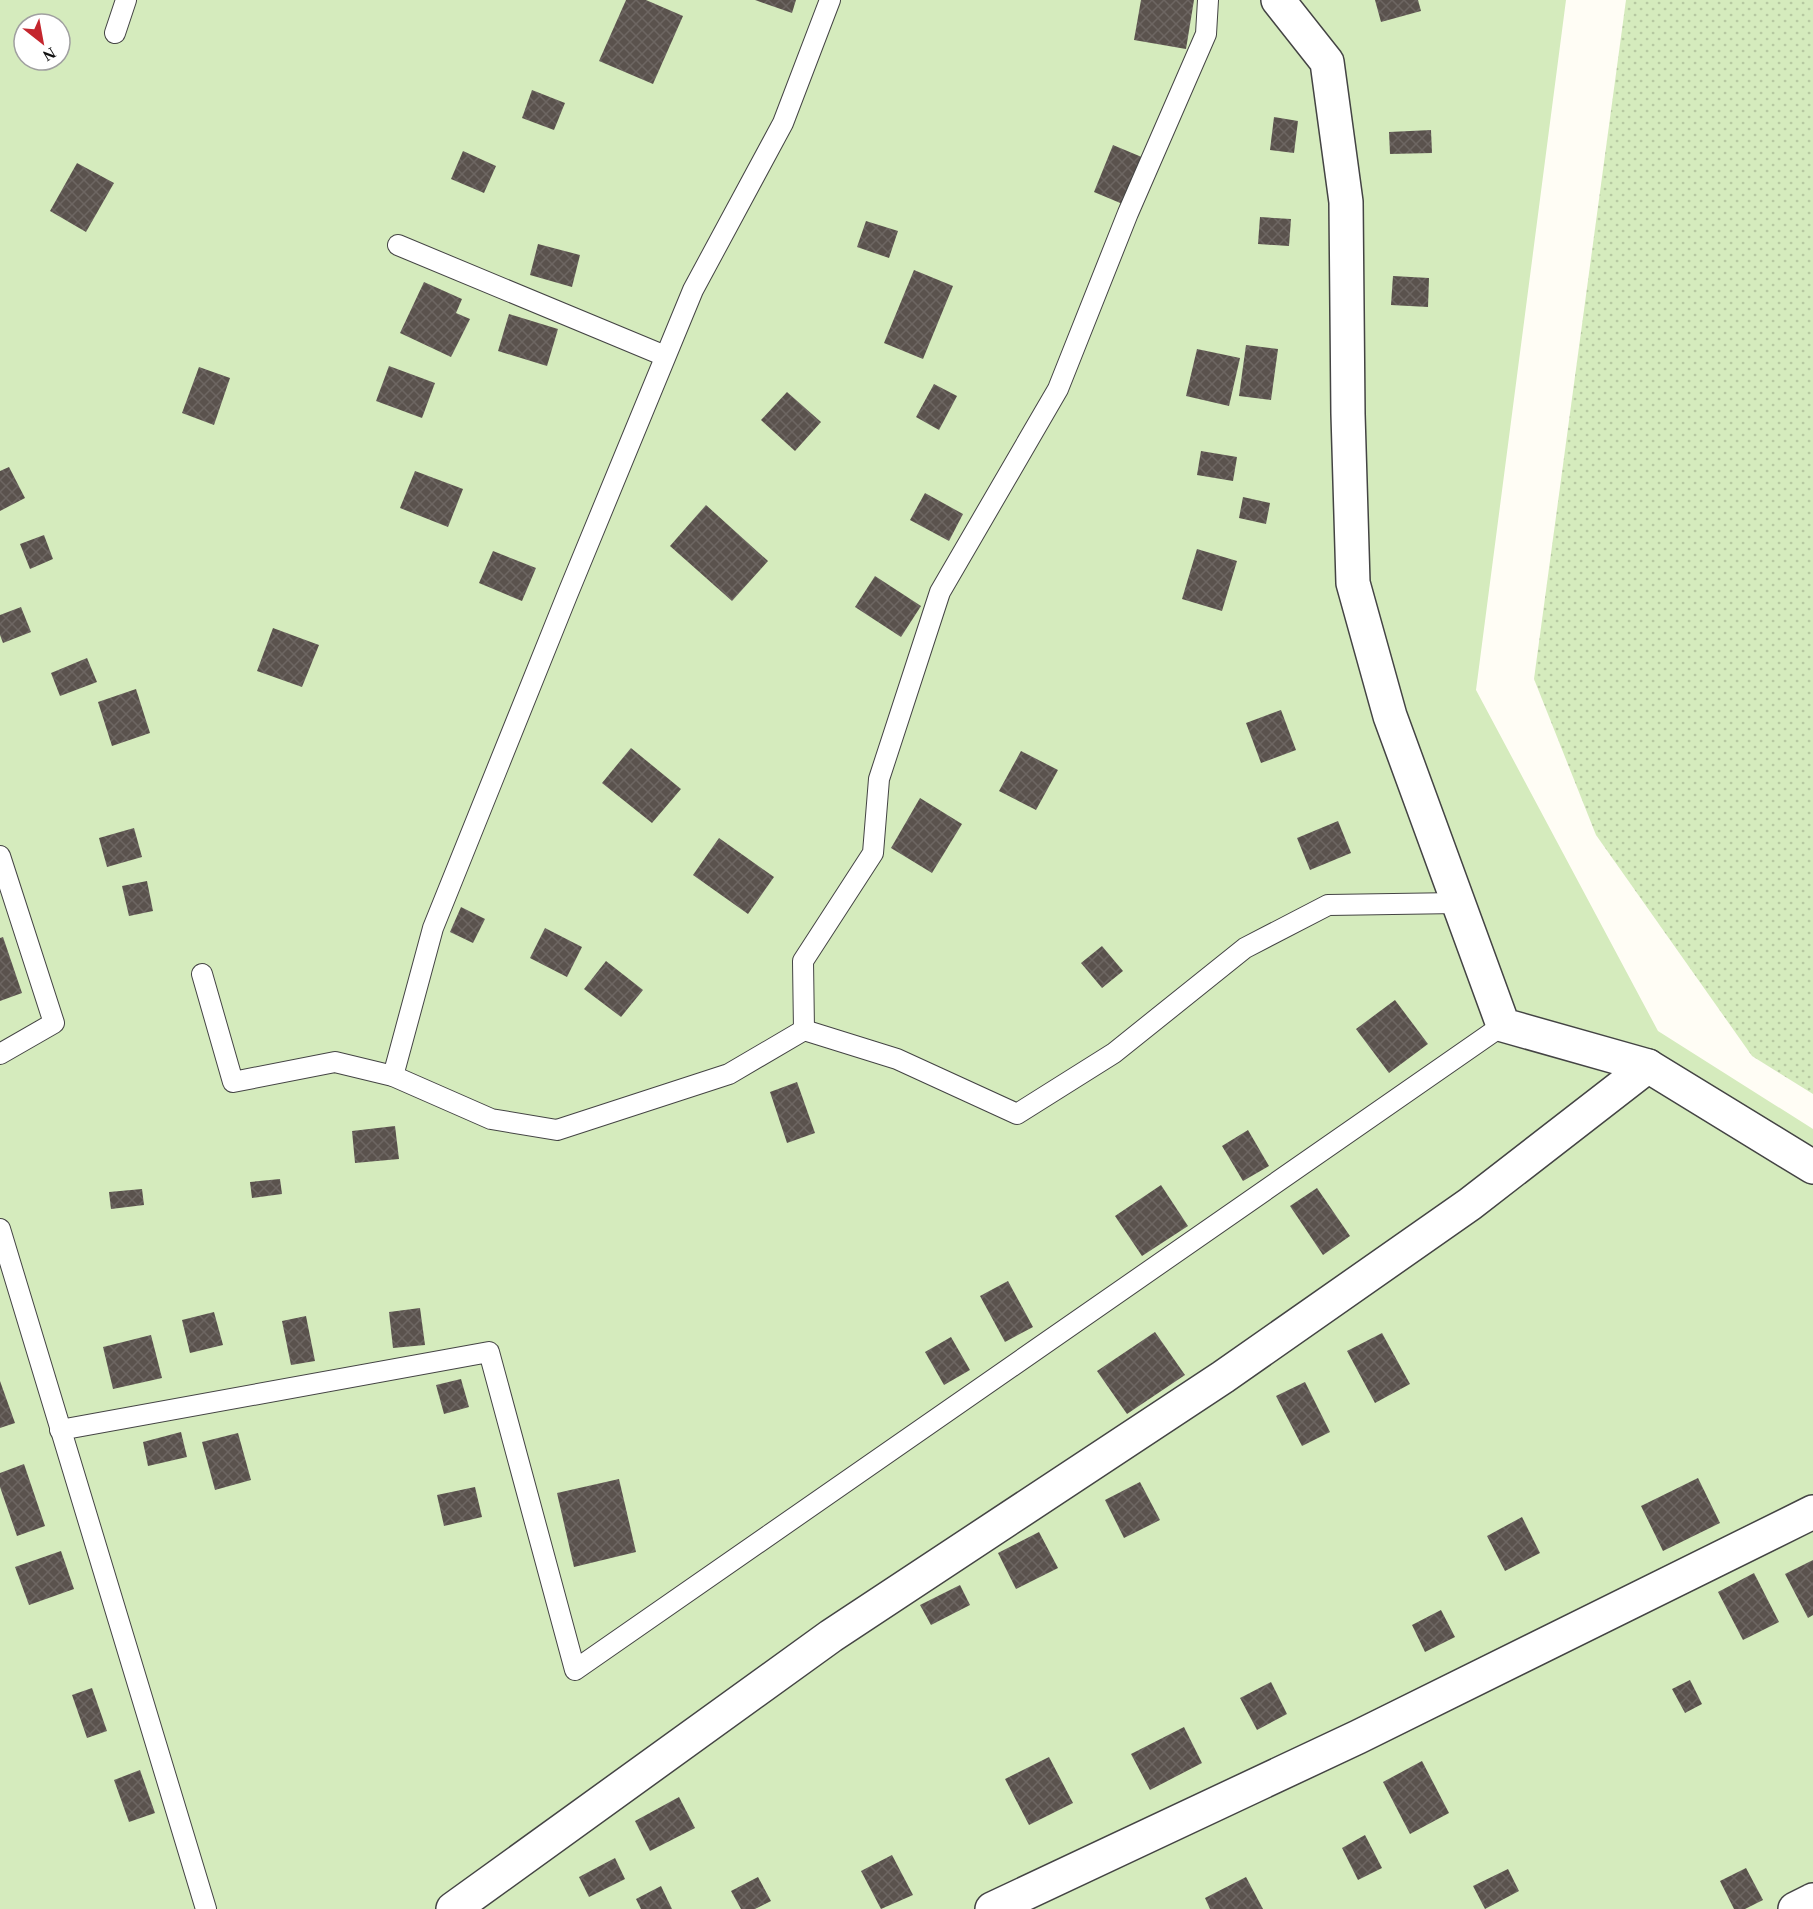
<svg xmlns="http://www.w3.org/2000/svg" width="1813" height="1909" viewBox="0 0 1813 1909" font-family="'Times New Roman',serif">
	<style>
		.grass { fill: url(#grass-dots) }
		.garden { fill: #d5ebbd; fill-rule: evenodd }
		.building { fill: url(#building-cross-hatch) }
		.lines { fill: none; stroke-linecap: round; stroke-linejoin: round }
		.lane-casing { stroke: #444; stroke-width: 22 }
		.street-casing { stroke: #444; stroke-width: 36 }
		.lane { stroke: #fff; stroke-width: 20 }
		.street { stroke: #fff; stroke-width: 33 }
	</style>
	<defs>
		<pattern id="grass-dots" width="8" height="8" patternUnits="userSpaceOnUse" patternTransform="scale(1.5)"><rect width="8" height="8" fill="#d5ebbd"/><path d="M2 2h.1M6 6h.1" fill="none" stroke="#b6c8a1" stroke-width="1.8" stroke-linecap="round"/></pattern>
		<pattern id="building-cross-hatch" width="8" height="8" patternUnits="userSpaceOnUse" patternTransform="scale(1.5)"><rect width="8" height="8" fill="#5a524d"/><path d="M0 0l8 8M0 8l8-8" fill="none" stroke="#6d6662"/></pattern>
	</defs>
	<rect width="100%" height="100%" fill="#fffdf5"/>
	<!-- grass -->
	<path class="grass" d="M1626 0H1813V1094L1752 1056 1596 835 1534 679Z"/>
	<!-- garden -->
	<path class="garden" d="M0 0H1566L1476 690 1658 1031 1813 1129V1909H0ZM24 24H60V60H24Z"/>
	<!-- building -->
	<g class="building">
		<path d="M626 0H646L683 16 653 84 599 61Z"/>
		<path d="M755 0H796L792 13Z"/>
		<path d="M1141 0H1194L1186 49 1134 40Z"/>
		<path d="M1375 0H1418L1421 11 1381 22Z"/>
		<path d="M532 90 565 103 554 130 522 118Z"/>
		<path d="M1274 117 1298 121 1294 153 1270 150Z"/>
		<path d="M1431 130 1432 153 1390 154 1389 132Z"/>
		<path d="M1113 145 1144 158 1125 205 1094 192Z"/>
		<path d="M463 151 496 166 484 193 451 179Z"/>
		<path d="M77 163 114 183 86 232 50 211Z"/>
		<path d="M1260 217 1291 219 1289 246 1258 244Z"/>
		<path d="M866 221 898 231 889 258 857 247Z"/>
		<path d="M538 244 580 255 572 287 530 275Z"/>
		<path d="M914 270 953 286 923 359 884 343Z"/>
		<path d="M1393 276 1429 278 1428 307 1391 305Z"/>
		<path d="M424 282 462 299 456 313 470 319 451 357 400 333Z"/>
		<path d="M509 314 558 329 547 366 498 351Z"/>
		<path d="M1246 345 1278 349 1271 400 1239 396Z"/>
		<path d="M1197 349 1240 358 1229 406 1186 396Z"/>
		<path d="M389 366 435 383 422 418 376 401Z"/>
		<path d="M199 367 230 378 214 425 182 413Z"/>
		<path d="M934 384 957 396 939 430 916 417Z"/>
		<path d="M787 392 821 422 795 451 761 420Z"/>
		<path d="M1201 451 1237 457 1233 481 1197 475Z"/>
		<path d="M9 467 25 498 0 511V471Z"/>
		<path d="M415 471 463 489 448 527 400 508Z"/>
		<path d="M925 493 963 514 949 541 910 520Z"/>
		<path d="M1243 497 1270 503 1266 524 1239 518Z"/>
		<path d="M706 505 768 561 732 601 670 546Z"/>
		<path d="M44 535 53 559 30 569 20 544Z"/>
		<path d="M1197 549 1237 561 1222 611 1182 599Z"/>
		<path d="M493 551 536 568 522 601 479 583Z"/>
		<path d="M875 576 921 606 901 637 855 607Z"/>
		<path d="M21 607 31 632 3 643 0 635V615Z"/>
		<path d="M273 628 319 645 302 687 257 671Z"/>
		<path d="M87 658 97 682 60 696 51 673Z"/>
		<path d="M136 689 150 733 112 746 98 702Z"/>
		<path d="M1281 710 1296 750 1261 763 1246 723Z"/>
		<path d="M631 748 681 789 652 823 602 783Z"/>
		<path d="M1021 751 1058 770 1036 810 999 791Z"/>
		<path d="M920 798 962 824 932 873 891 848Z"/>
		<path d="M1338 821 1351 853 1310 870 1297 838Z"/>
		<path d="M134 828 142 857 107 867 99 838Z"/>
		<path d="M719 838 774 877 748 914 693 875Z"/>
		<path d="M147 881 153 911 129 916 122 886Z"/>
		<path d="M461 907 485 919 473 943 450 932Z"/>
		<path d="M545 928 582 947 567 977 530 958Z"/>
		<path d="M3 937 22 993 0 1001V938Z"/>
		<path d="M1102 946 1123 971 1102 988 1081 963Z"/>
		<path d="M606 961 643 990 621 1017 584 989Z"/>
		<path d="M1395 1000 1428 1044 1389 1073 1356 1029Z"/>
		<path d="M797 1082 815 1133 787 1143 770 1092Z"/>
		<path d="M395 1126 399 1159 355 1163 352 1131Z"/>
		<path d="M1248 1130 1269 1166 1243 1181 1222 1146Z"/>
		<path d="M280 1179 282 1194 252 1198 250 1182Z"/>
		<path d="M1161 1185 1188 1226 1142 1256 1115 1216Z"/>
		<path d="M1317 1188 1350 1236 1323 1255 1290 1206Z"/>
		<path d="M142 1189 144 1205 111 1209 109 1192Z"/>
		<path d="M1008 1281 1033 1327 1005 1342 980 1296Z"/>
		<path d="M420 1308 425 1345 393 1348 389 1312Z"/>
		<path d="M214 1312 223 1345 190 1353 182 1320Z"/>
		<path d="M306 1316 315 1361 291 1365 282 1321Z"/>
		<path d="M1155 1332 1185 1375 1127 1414 1097 1371Z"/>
		<path d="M1382 1333 1410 1384 1375 1403 1347 1351Z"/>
		<path d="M151 1335 162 1378 113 1389 103 1347Z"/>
		<path d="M951 1337 970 1370 944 1385 925 1352Z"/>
		<path d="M461 1379 469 1407 444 1414 436 1385Z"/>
		<path d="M0 1381 15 1423 0 1428Z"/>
		<path d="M1305 1382 1330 1432 1302 1446 1276 1396Z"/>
		<path d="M181 1432 187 1457 148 1466 143 1442Z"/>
		<path d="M238 1433 251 1480 215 1490 202 1442Z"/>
		<path d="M24 1464 45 1526 17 1536 0 1487V1473Z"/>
		<path d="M1698 1478 1720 1523 1663 1551 1641 1506Z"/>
		<path d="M619 1479 636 1552 574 1567 557 1493Z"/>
		<path d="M1140 1482 1160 1520 1124 1538 1105 1500Z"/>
		<path d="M475 1487 482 1517 444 1526 437 1495Z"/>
		<path d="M1522 1517 1540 1553 1505 1571 1487 1536Z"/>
		<path d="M1039 1532 1058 1568 1016 1589 998 1553Z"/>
		<path d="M61 1551 74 1589 29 1605 15 1567Z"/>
		<path d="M1813 1560V1615L1808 1618 1785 1574Z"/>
		<path d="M1754 1573 1779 1622 1743 1640 1718 1592Z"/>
		<path d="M960 1585 970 1605 931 1625 920 1605Z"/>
		<path d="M1441 1610 1455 1637 1425 1652 1412 1625Z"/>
		<path d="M1690 1680 1702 1704 1685 1713 1672 1689Z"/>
		<path d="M1271 1682 1287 1714 1257 1730 1240 1698Z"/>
		<path d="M92 1688 107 1731 87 1738 72 1695Z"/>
		<path d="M1184 1727 1202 1763 1150 1790 1131 1754Z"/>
		<path d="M1049 1757 1073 1803 1029 1825 1005 1779Z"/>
		<path d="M1422 1761 1449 1813 1410 1834 1383 1782Z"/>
		<path d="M140 1770 155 1813 129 1822 114 1780Z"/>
		<path d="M679 1797 695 1828 650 1851 635 1821Z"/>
		<path d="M1365 1835 1382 1868 1358 1880 1342 1848Z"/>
		<path d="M892 1855 913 1895 881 1909 861 1871Z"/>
		<path d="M615 1858 625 1879 589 1897 579 1877Z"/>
		<path d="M1746 1868 1763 1900 1745 1909H1734L1720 1881Z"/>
		<path d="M1508 1869 1519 1891 1485 1909 1473 1886Z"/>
		<path d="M758 1877 771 1901 755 1909H741L731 1891Z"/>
		<path d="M1246 1877 1263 1909H1210L1205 1898Z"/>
		<path d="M661 1886 672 1909H641L636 1899Z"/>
	</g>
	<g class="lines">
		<!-- lane casing -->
		<g class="lane-casing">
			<g id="lane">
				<path d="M115 33 126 0"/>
				<path d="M398 245 665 356"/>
				<path d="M0 856 54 1023 0 1054"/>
				<path d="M202 974 233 1082 335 1062 393 1076 491 1119 557 1130 729 1074 804 1030 897 1059 1017 1114 1114 1053 1245 948 1328 905 1458 903"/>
				<path d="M804 1030 803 961 873 853 879 779 940 592 1058 389 1128 213 1206 34 1208 0"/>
				<path d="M393 1076 433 928 568 593 693 290 783 123 830 0"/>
				<path d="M0 1229 206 1909"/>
				<path d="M60 1430 489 1352 575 1670 1503 1025"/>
			</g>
		</g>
		<!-- street casing -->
		<g class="street-casing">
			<g id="street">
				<path d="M1278 0 1327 62 1346 202 1348 414 1353 583 1390 716 1503 1025 1648 1066 1813 1167"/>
				<path d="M453 1909 831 1636 1223 1377 1470 1204 1648 1066"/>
				<path d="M992 1909 1358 1737 1813 1512"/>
				<path d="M1795 1909 1813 1900"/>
			</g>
		</g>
		<!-- lane -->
		<use href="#lane" class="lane"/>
		<!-- street -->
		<use href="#street" class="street"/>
	</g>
	<!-- north arrow -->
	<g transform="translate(42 42) rotate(149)"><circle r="28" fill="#ffffff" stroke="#a0a0a0" stroke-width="1.5"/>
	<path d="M0-4.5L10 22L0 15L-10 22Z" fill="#c4262e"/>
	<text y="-9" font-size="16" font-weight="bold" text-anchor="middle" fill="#111111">N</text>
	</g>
</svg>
